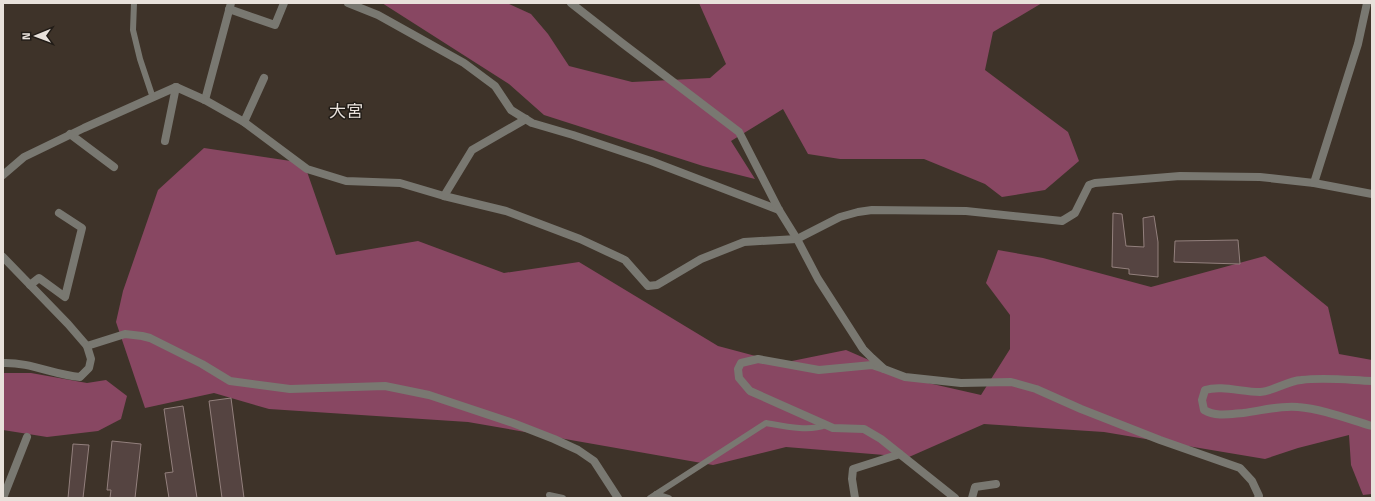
<svg xmlns="http://www.w3.org/2000/svg" width="1375" height="501" viewBox="0 0 1375 501" font-family="'Titillium Web','Noto Sans JP',sans-serif">
	<style>
		.forest { fill: #884762 }
		.building { fill: #554441; stroke: #93807d }
		.lines { fill: none; stroke-linecap: round; stroke-linejoin: round }
		.service { stroke: #797871; stroke-width: 6 }
		.minor { stroke: #797871; stroke-width: 8 }
		.tertiary { stroke: #797871; stroke-width: 8 }
		.labels { text-anchor: middle; dominant-baseline: central; stroke-width: 3; stroke-linejoin: round; paint-order: stroke }
		.quarter-label { font-size: 17px; fill: #e8e1db; stroke: #211c17 }
	</style>
	<rect width="100%" height="100%" fill="#3e3329"/>
	<!-- forest -->
	<g class="forest">
		<path d="M382 3H507L531 14 548 34 569 66 632 82 710 78 726 64 699 3H1042L993 32 985 70 1068 132 1079 161 1045 190 1002 197 985 184 924 159H840L808 154 783 109 731 141 755 179 703 166 544 115 509 84Z"/>
		<path d="M204 148 304 163 336 255 418 241 504 273 579 262 718 346 782 363 846 350 915 380 981 395 1010 349V315L986 283 998 250 1043 258 1151 287 1265 256 1328 307 1339 354 1372 360V494L1363 495 1351 465 1349 435 1298 448 1265 459 1104 432 984 424 909 457 786 447 713 465 468 422 269 409 214 393 145 408 116 322 123 291 158 190Z"/>
		<path d="M3 373H31L87 383 106 380 127 396 121 419 98 431 47 437 3 430Z"/>
	</g>
	<!-- building -->
	<g class="building">
		<path d="M1113 213 1122 214 1126 246 1144 247 1143 218 1154 216 1158 242V277L1129 274V269L1112 267Z"/>
		<path d="M1238 240 1240 264 1174 262 1175 241Z"/>
		<path d="M231 398 244 498H222L209 401Z"/>
		<path d="M183 406 197 498H169L165 473 173 472 164 409Z"/>
		<path d="M112 441 141 444 135 498H110L111 490H107Z"/>
		<path d="M73 444 89 445 83 498H68Z"/>
	</g>
	<g class="lines">
		<!-- service -->
		<g class="service">
			<path d="M134 3 133 30 140 59 153 98"/>
			<path d="M656 494 669 498"/>
			<path d="M549 495 563 498"/>
			<path d="M650 498 766 423C783 426 809 432 826 425"/>
		</g>
		<!-- minor -->
		<g class="minor">
			<path d="M348 3 378 15 464 63 495 86 511 110 532 123 573 135 651 161 779 210"/>
			<path d="M229 9 275 25 284 3"/>
			<path d="M205 100 231 3"/>
			<path d="M244 122 264 78"/>
			<path d="M70 134 114 167"/>
			<path d="M165 141 176 87"/>
			<path d="M3 175 24 157 84 128 176 87 205 100 244 122 307 169 346 181 400 183 444 196 506 211 580 239 625 260 648 286 657 285 701 259 744 242 797 239 840 217 858 212 872 210 966 211 1062 221 1075 213 1089 185 1095 183 1180 176 1260 177 1314 183 1372 194"/>
			<path d="M1314 183 1358 44 1367 3"/>
			<path d="M444 196 472 150 526 119"/>
			<path d="M3 257 68 324 87 346 91 359 89 368 80 377C54 375 30 362 3 363"/>
			<path d="M30 285 39 278 65 297 82 228 59 213"/>
			<path d="M87 346 125 334 142 336 150 338 202 364 230 381 290 389 385 386 429 395 513 423 554 439 578 450 594 461 618 498"/>
			<path d="M884 369 872 365 819 370 758 359 741 363 738 369 739 378 750 391 833 428 864 429 881 439 955 498"/>
			<path d="M3 498 27 437"/>
			<path d="M855 498 852 479 853 469 900 454"/>
			<path d="M972 498 975 487 996 484"/>
		</g>
		<!-- tertiary -->
		<g class="tertiary">
			<path d="M571 3 622 43 739 132 779 210 797 239 818 279 863 349 872 358 884 369 905 377 961 383 1011 382 1036 389 1081 409 1160 440 1240 468 1252 481 1259 496 1258 498"/>
			<path d="M1372 381C1348 380 1325 377 1301 380 1287 381 1274 391 1260 392 1242 392 1221 385 1205 390L1202 400 1204 410C1216 417 1230 414 1243 413 1261 411 1280 405 1298 407 1323 409 1348 419 1372 426"/>
		</g>
	</g>
	<g class="labels">
		<!-- quarter labels -->
		<g class="quarter-label">
			<text x="346" y="111">大宮</text>
		</g>
	</g>
	<!-- border -->
	<rect width="1375" height="501" fill="none" stroke="#e8e1db" stroke-width="8"/>
	<!-- north arrow -->
	<g transform="translate(36 36) rotate(269)" stroke="#211c17" stroke-width="3" paint-order="stroke">
	<path d="M0-3L7 15L0 10L-7 15Z" fill="#e8e1db"/>
	<text y="-6" font-size="11" font-weight="bold" text-anchor="middle" fill="#e8e1db">N</text>
	</g>
</svg>
